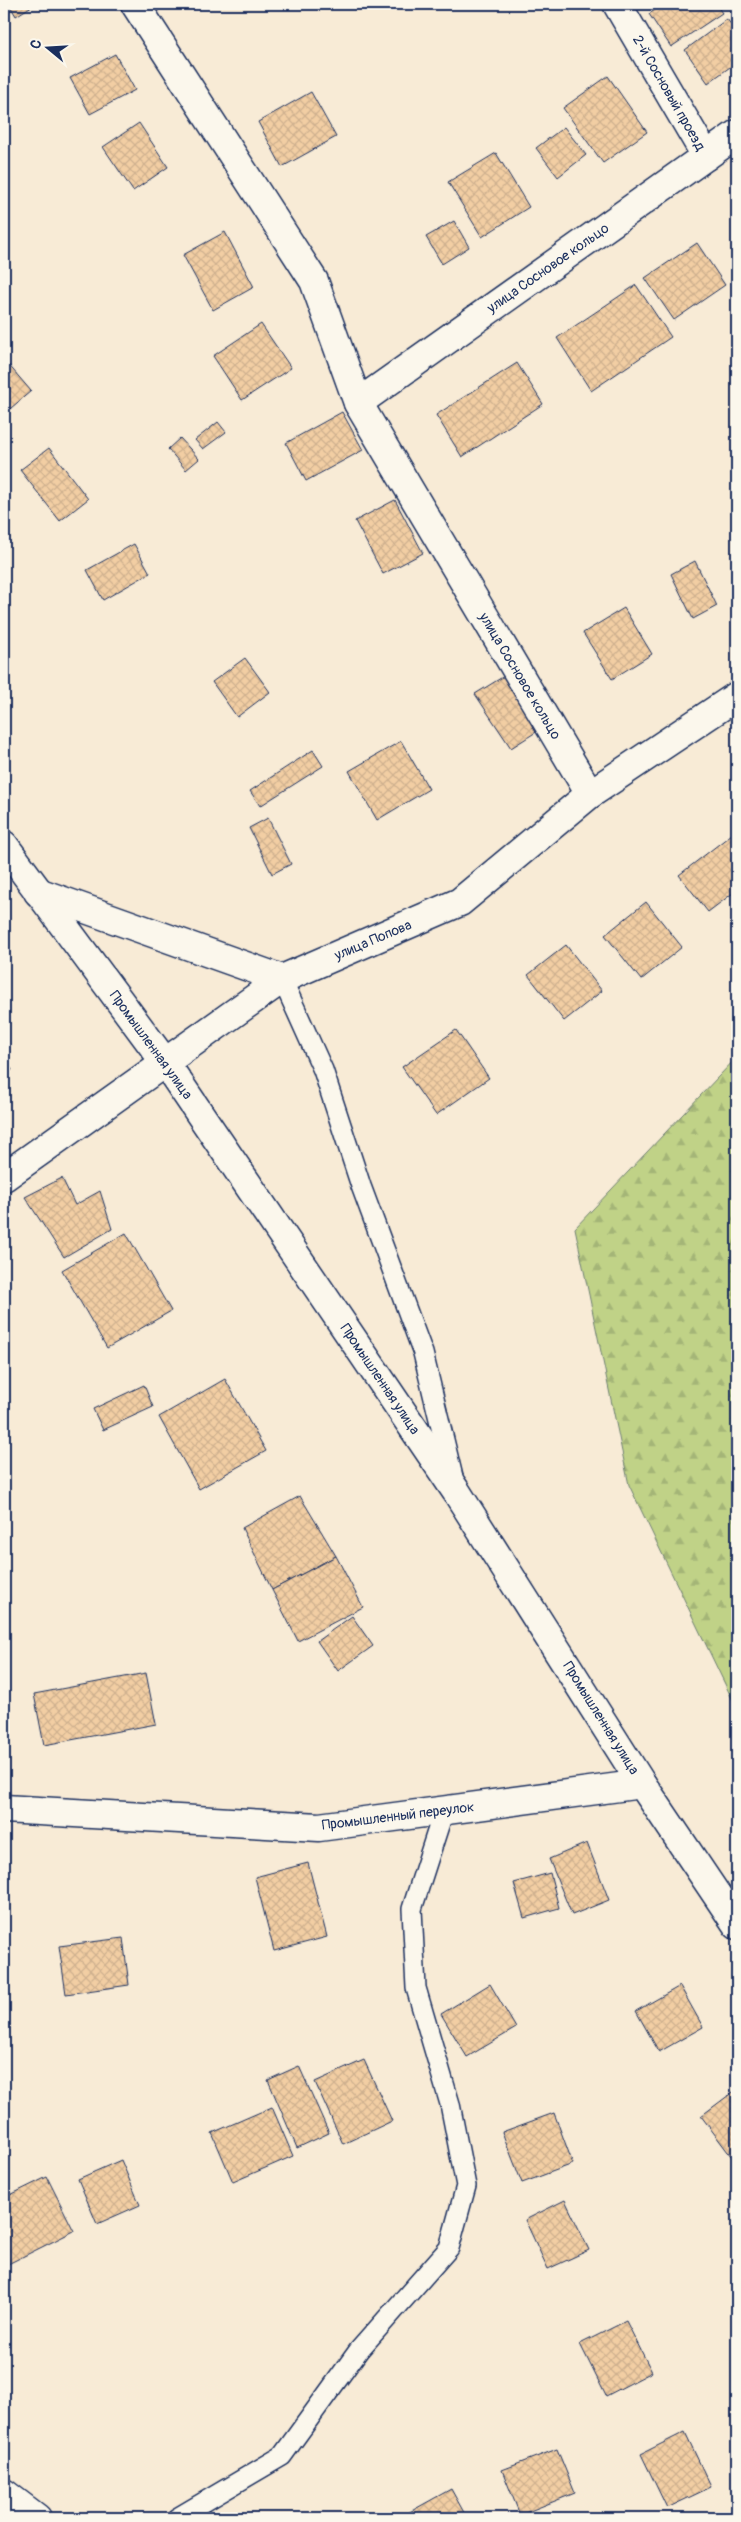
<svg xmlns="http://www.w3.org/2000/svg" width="741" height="2522" viewBox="0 0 741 2522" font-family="Pangolin,sans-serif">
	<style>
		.forest { fill: url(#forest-firs); stroke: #6e8072 }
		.building { fill: url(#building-cross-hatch); stroke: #1b2f5e }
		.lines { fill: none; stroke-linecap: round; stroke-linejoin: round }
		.service-casing { stroke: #1b2f5e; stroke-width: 22 }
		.minor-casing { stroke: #1b2f5e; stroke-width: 31 }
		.service { stroke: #fbf7ec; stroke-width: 19 }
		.minor { stroke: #fbf7ec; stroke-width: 28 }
		.labels { text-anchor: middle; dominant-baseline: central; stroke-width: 4; stroke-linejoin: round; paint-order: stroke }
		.street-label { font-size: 14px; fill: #1b2f5e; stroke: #fbf7ec }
	</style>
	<defs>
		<pattern id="forest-firs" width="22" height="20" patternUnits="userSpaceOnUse" patternTransform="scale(1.25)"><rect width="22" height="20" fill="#c0d287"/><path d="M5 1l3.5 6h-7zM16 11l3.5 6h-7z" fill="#a4b577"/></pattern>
		<pattern id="building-cross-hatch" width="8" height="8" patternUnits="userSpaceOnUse" patternTransform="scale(1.25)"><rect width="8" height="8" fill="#f2cea3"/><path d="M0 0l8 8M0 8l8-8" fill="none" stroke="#cfb18f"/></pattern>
	</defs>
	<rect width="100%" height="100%" fill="#f8ebd6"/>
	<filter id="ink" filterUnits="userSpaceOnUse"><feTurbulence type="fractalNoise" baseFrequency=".02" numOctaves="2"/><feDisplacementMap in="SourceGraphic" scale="10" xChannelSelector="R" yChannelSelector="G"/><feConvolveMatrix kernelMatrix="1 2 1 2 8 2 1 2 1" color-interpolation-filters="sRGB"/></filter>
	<g filter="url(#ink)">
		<!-- forest -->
		<path class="forest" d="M737 1057V1709L629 1485 575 1228Z"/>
		<!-- building -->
		<g class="building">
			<path d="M9 4H35L16 16Z"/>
			<path d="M664 4H716L722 13 671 47 649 14Z"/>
			<path d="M727 19 737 33V62L708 83 685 50Z"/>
			<path d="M115 54 135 90 90 114 70 78Z"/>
			<path d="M608 76 647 132 603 163 563 108Z"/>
			<path d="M311 92 336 137 282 167 258 122Z"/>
			<path d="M139 123 168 167 133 191 103 147Z"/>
			<path d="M564 127 586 155 558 177 536 148Z"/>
			<path d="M496 153 529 207 482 237 448 182Z"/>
			<path d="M454 221 469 247 442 264 426 237Z"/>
			<path d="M225 232 254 287 213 310 183 255Z"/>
			<path d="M697 243 725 285 674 320 645 278Z"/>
			<path d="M636 285 671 337 591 391 557 338Z"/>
			<path d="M261 324 291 368 242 400 213 356Z"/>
			<path d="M7 363 31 391 4 414V366Z"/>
			<path d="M517 363 543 404 462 457 436 415Z"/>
			<path d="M342 412 363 450 306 481 286 443Z"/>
			<path d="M218 422 226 432 203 449 195 440Z"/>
			<path d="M180 438 199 459 186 470 168 449Z"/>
			<path d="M49 448 88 499 60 521 20 470Z"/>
			<path d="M395 500 423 553 383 574 355 521Z"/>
			<path d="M134 544 150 573 103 600 87 570Z"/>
			<path d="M695 561 717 606 693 619 671 574Z"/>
			<path d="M624 608 652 654 612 679 583 633Z"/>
			<path d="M245 658 270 692 237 717 212 682Z"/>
			<path d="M509 673 544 727 511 748 475 694Z"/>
			<path d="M401 741 429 789 377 820 349 771Z"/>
			<path d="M313 750 323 766 260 806 250 791Z"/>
			<path d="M268 818 291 864 272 874 249 828Z"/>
			<path d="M732 834 737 840V890L708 912 679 875Z"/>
			<path d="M646 902 682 947 641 980 605 935Z"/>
			<path d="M566 945 602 991 564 1021 528 975Z"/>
			<path d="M456 1030 489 1078 436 1115 402 1067Z"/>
			<path d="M4 1057 12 1070 4 1075Z"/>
			<path d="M62 1178 75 1205 100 1191 112 1229 64 1257 25 1197Z"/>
			<path d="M126 1233 171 1311 107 1348 62 1270Z"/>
			<path d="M225 1379 266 1451 199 1489 159 1417Z"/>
			<path d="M144 1385 153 1407 103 1430 93 1409Z"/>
			<path d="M300 1496 336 1556 272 1590 242 1528Z"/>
			<path d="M336 1556 363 1607 298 1641 272 1590Z"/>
			<path d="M352 1616 373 1646 338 1671 317 1641Z"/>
			<path d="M146 1673 156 1724 44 1745 34 1694Z"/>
			<path d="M587 1843 609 1900 572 1915 549 1859Z"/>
			<path d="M308 1863 327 1937 274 1951 255 1877Z"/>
			<path d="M550 1873 559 1908 524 1918 514 1883Z"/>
			<path d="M123 1938 129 1985 66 1994 59 1946Z"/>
			<path d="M490 1984 516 2028 467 2057 441 2014Z"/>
			<path d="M680 1986 703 2027 659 2052 636 2011Z"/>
			<path d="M364 2060 392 2121 343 2144 315 2082Z"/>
			<path d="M299 2066 329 2133 297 2148 268 2080Z"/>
			<path d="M737 2089V2151L731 2156 701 2116Z"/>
			<path d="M272 2107 293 2156 233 2182 212 2133Z"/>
			<path d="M554 2113 573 2164 522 2183 502 2132Z"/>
			<path d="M121 2160 140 2205 97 2224 78 2179Z"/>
			<path d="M47 2177 74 2231 4 2266V2198Z"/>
			<path d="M565 2200 589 2250 548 2269 525 2220Z"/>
			<path d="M626 2321 652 2372 606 2396 580 2344Z"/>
			<path d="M685 2432 711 2487 667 2508 641 2454Z"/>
			<path d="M557 2449 575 2493 520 2515 502 2470Z"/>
			<path d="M451 2489 467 2518H408L406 2514Z"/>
		</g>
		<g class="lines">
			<!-- service casing -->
			<g class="service-casing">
				<g id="service">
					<path d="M282 979 323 1070 361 1186 423 1353 453 1477"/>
					<path d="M177 2518 282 2456 359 2350 449 2248 466 2186 450 2104 416 1988 412 1909 444 1810"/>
				</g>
			</g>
			<!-- minor casing -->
			<g class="minor-casing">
				<g id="minor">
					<path d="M135 4 314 281 358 403 590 794"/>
					<path d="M617 4 706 156"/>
					<path d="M358 403 737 134"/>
					<path d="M4 845 164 1061 456 1491 642 1784 737 1925"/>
					<path d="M38 892 282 979"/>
					<path d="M4 1177 282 979 460 902 590 794 737 696"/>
					<path d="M4 1809 319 1827 642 1784"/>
					<path d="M4 2493 37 2518"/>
				</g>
			</g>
			<!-- service -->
			<use href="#service" class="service"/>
			<!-- minor -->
			<use href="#minor" class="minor"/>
		</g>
	</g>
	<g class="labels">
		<!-- street labels -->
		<g class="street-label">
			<text transform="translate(669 93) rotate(60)">2-й Сосновый проезд</text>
			<text transform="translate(548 268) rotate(-35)">улица Сосновое кольцо</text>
			<text transform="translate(520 676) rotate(59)">улица Сосновое кольцо</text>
			<text transform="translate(373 940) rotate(-23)">улица Попова</text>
			<text transform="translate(151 1045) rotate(54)">Промышленная улица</text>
			<text transform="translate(380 1379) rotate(56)">Промышленная улица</text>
			<text transform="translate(601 1718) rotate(58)">Промышленная улица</text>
			<text transform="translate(398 1816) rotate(-7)">Промышленный переулок</text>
		</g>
	</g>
	<!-- margin -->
	<rect width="741" height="2522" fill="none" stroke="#fbf7ec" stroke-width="20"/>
	<rect x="10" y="10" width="721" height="2502" fill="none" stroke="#1b2f5e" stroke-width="2" filter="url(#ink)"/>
	<!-- north arrow -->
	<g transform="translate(48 48) rotate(288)" stroke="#fbf7ec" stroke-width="4" paint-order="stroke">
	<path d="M0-4L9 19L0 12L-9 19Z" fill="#1b2f5e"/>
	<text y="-8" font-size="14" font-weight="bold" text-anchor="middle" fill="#1b2f5e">С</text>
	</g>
</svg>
